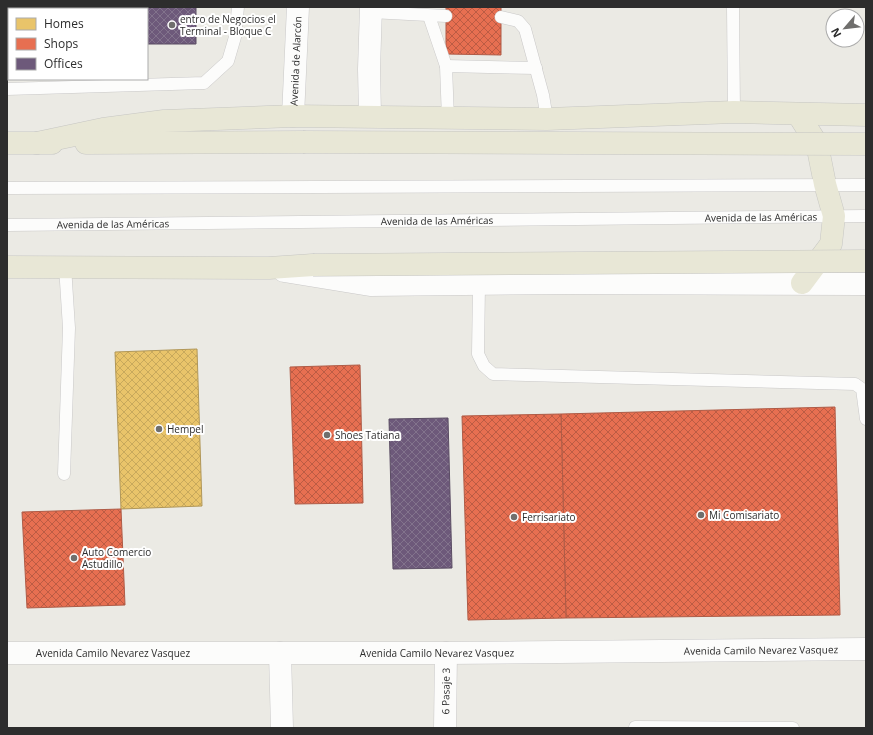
<svg xmlns="http://www.w3.org/2000/svg" width="873" height="735" viewBox="0 0 873 735" font-family="'Open Sans',sans-serif">
	<style>
		.homes { fill: url(#homes-cross-hatch); stroke: #b19758 }
		.shops { fill: url(#shops-cross-hatch); stroke: #af5b46 }
		.offices { fill: url(#offices-cross-hatch); stroke: #5a4c63 }
		.lines { fill: none; stroke-linecap: round; stroke-linejoin: round }
		.service-casing { stroke: #c9c8c8; stroke-width: 13 }
		.minor-casing { stroke: #c9c8c8; stroke-width: 23 }
		.secondary-casing { stroke: #c9c8c8; stroke-width: 23 }
		.primary-casing { stroke: #c6c6c3; stroke-width: 23 }
		.service { stroke: #fcfcfb; stroke-width: 12 }
		.minor { stroke: #fcfcfb; stroke-width: 22 }
		.secondary { stroke: #fcfcfb; stroke-width: 22 }
		.primary { stroke: #e8e7d6; stroke-width: 22 }
		.primary-bridge-casing { stroke: #c6c6c3; stroke-width: 23; stroke-linecap: butt }
		.primary-bridge { stroke: #e8e7d6; stroke-width: 22 }
		.poi-dot { fill: #706f6d; stroke: #fff; stroke-width: 1.5 }
		.labels { text-anchor: middle; dominant-baseline: central; stroke-width: 4; stroke-linejoin: round; paint-order: stroke }
		.poi-label { font-size: 10px; fill: #2d2d2d; stroke: #fff; text-anchor: start }
		.street-label { font-size: 10px; fill: #2d2d2d; stroke: #fff }
	</style>
	<defs>
		<pattern id="homes-cross-hatch" width="8" height="8" patternUnits="userSpaceOnUse"><rect width="8" height="8" fill="#e9c46a"/><path d="M0 0l8 8M0 8l8-8" fill="none" stroke="#c8a95c"/></pattern>
		<pattern id="shops-cross-hatch" width="8" height="8" patternUnits="userSpaceOnUse"><rect width="8" height="8" fill="#e76f51"/><path d="M0 0l8 8M0 8l8-8" fill="none" stroke="#bc5c44"/></pattern>
		<pattern id="offices-cross-hatch" width="8" height="8" patternUnits="userSpaceOnUse"><rect width="8" height="8" fill="#6d597a"/><path d="M0 0l8 8M0 8l8-8" fill="none" stroke="#82738c"/></pattern>
	</defs>
	<rect width="100%" height="100%" fill="#ebeae4"/>
	<!-- homes -->
	<path class="homes" d="M197 349 202 506 121 509 115 352Z"/>
	<!-- shops -->
	<g class="shops">
		<path d="M446 7H501V55L446 54Z"/>
		<path d="M360 365 363 503 295 504 290 367Z"/>
		<path d="M835 407 840 615 566 618 561 414Z"/>
		<path d="M561 414 566 618 468 620 462 416Z"/>
		<path d="M121 509 125 605 27 608 22 512Z"/>
	</g>
	<!-- offices -->
	<g class="offices">
		<path d="M7 7H196V44H147V9H9V42H7Z"/>
		<path d="M448 418 452 568 393 569 389 419Z"/>
	</g>
	<g class="lines">
		<!-- service casing -->
		<g class="service-casing">
			<g id="service">
				<path d="M733 7 734 112"/>
				<path d="M371 12 446 16"/>
				<path d="M429 16 446 66"/>
				<path d="M501 17 518 21 525 29 543 95 547 119"/>
				<path d="M7 89 204 83 228 61 235 37 238 7"/>
				<path d="M448 119 446 66 536 68"/>
				<path d="M7 188 866 185"/>
				<path id="s1" d="M7 225 866 216"/>
				<path d="M479 285 478 354 484 366 493 374 855 384 862 389 866 419"/>
				<path d="M64 474 69 328 65 266"/>
				<path d="M635 727 793 728"/>
			</g>
		</g>
		<!-- minor casing -->
		<g class="minor-casing">
			<g id="minor">
				<path id="s2" d="M7 653H446L866 649"/>
				<path d="M280 653 282 728"/>
				<path id="s3" d="M445 728 446 653"/>
			</g>
		</g>
		<!-- secondary casing -->
		<g class="secondary-casing">
			<g id="secondary">
				<path d="M370 115 369 69 371 7"/>
				<path id="s4" d="M293 116 298 7"/>
				<path d="M284 271 370 285 568 283 866 284"/>
			</g>
		</g>
		<!-- primary casing -->
		<g class="primary-casing">
			<g id="primary">
				<path d="M798 114 817 144 825 184 834 216 831 244 802 283"/>
				<path d="M7 143H52"/>
				<path d="M37 143 103 129 164 121 293 116 547 119 734 112 866 115"/>
				<path d="M86 143 303 142"/>
				<path d="M7 267 269 268 313 265"/>
			</g>
		</g>
		<!-- service -->
		<use href="#service" class="service"/>
		<!-- minor -->
		<use href="#minor" class="minor"/>
		<!-- secondary -->
		<use href="#secondary" class="secondary"/>
		<!-- primary -->
		<use href="#primary" class="primary"/>
		<!-- primary-bridge casing -->
		<g class="primary-bridge-casing">
			<g id="primary-bridge">
				<path d="M303 142 866 144"/>
				<path d="M313 265 866 261"/>
			</g>
		</g>
		<!-- primary-bridge -->
		<use href="#primary-bridge" class="primary-bridge"/>
	</g>
	<!-- markers -->
	<g class="poi-dot">
		<circle cx="172" cy="25" r="4"/>
		<circle cx="159" cy="429" r="4"/>
		<circle cx="327" cy="435" r="4"/>
		<circle cx="701" cy="515" r="4"/>
		<circle cx="514" cy="517" r="4"/>
		<circle cx="74" cy="558" r="4"/>
	</g>
	<g class="labels">
		<!-- poi labels -->
		<g class="poi-label">
			<text x="180" y="19">entro de Negocios el<tspan x="180" dy="12">Terminal - Bloque C</tspan></text>
			<text x="167" y="429">Hempel</text>
			<text x="335" y="435">Shoes Tatiana</text>
			<text x="709" y="515">Mi Comisariato</text>
			<text x="522" y="517">Ferrisariato</text>
			<text x="82" y="552">Auto Comercio<tspan x="82" dy="12">Astudillo</tspan></text>
		</g>
		<!-- street labels -->
		<g class="street-label">
			<text stroke="none"><textPath href="#s4" startOffset="55">Avenida de Alarcón</textPath></text>
			<text stroke="none"><textPath href="#s1" startOffset="754">Avenida de las Américas</textPath></text>
			<text stroke="none"><textPath href="#s1" startOffset="430">Avenida de las Américas</textPath></text>
			<text stroke="none"><textPath href="#s1" startOffset="106">Avenida de las Américas</textPath></text>
			<text stroke="none"><textPath href="#s2" startOffset="754">Avenida Camilo Nevarez Vasquez</textPath></text>
			<text stroke="none"><textPath href="#s2" startOffset="106">Avenida Camilo Nevarez Vasquez</textPath></text>
			<text stroke="none"><textPath href="#s2" startOffset="430">Avenida Camilo Nevarez Vasquez</textPath></text>
			<text stroke="none"><textPath href="#s3" startOffset="37">6 Pasaje 3</textPath></text>
		</g>
	</g>
	<!-- border -->
	<rect width="873" height="735" fill="none" stroke="#2d2d2d" stroke-width="16"/>
	<!-- legend -->
	<rect x="8" y="8" width="140" height="72" fill="#ffffff" stroke="#ababab"/>
	<rect x="16" y="18" width="20" height="12" fill="#e9c46a" stroke="#ababab"/>
	<text x="44" y="28" font-size="12" fill="#2d2d2d">Homes</text>
	<rect x="16" y="38" width="20" height="12" fill="#e76f51" stroke="#ababab"/>
	<text x="44" y="48" font-size="12" fill="#2d2d2d">Shops</text>
	<rect x="16" y="58" width="20" height="12" fill="#6d597a" stroke="#ababab"/>
	<text x="44" y="68" font-size="12" fill="#2d2d2d">Offices</text>
	<!-- north arrow -->
	<g transform="translate(845 28) rotate(242)"><circle r="19" fill="#ffffff" stroke="#ababab"/>
	<path d="M0-3L7 15L0 10L-7 15Z" fill="#706f6d"/>
	<text y="-6" font-size="11" font-weight="bold" text-anchor="middle" fill="#2d2d2d">N</text>
	</g>
</svg>
